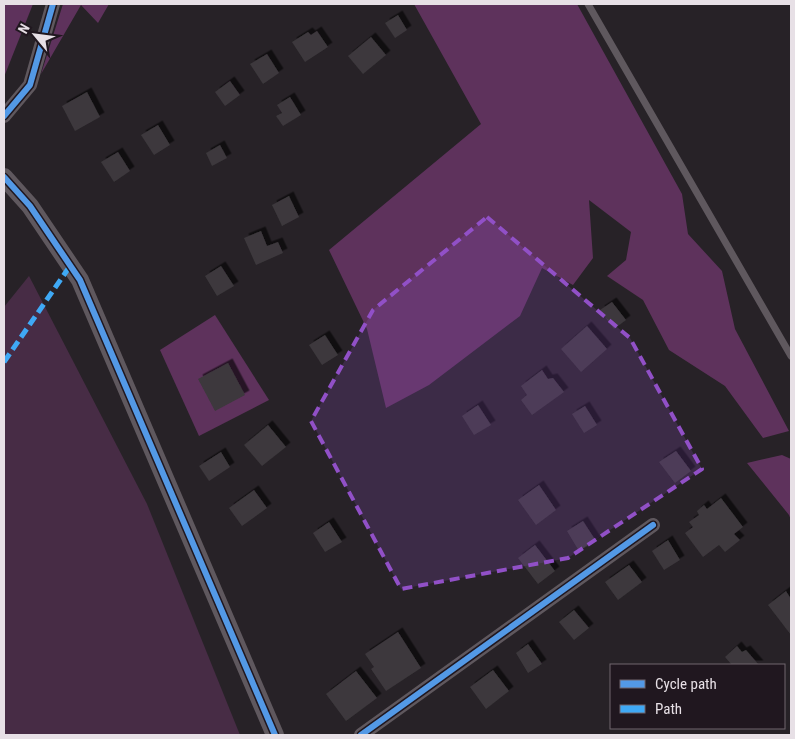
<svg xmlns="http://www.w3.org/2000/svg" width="795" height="739" viewBox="0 0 795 739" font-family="'Roboto Condensed',sans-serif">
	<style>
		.green { fill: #472c45 }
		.forest { fill: #5e325c }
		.building { fill: #3c383c; filter: url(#shadow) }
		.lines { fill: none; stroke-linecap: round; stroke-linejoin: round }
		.service { stroke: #5f585e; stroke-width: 7 }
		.minor { stroke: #5f585e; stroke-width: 14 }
		.tertiary { stroke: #5f585e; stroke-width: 18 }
		.quiet { stroke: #3fa9f5; stroke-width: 5; stroke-dasharray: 10 5; stroke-linecap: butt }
		.cycleway-casing { stroke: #20171f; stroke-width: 9 }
		.cycleway { stroke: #5399e6; stroke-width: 6 }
		.marked { fill: #9150c7; fill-opacity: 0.2; stroke: #9150c7; stroke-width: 4; stroke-dasharray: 10 6; stroke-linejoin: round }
	</style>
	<defs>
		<filter id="shadow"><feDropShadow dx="4.5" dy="-4.5" stdDeviation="0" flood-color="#0009"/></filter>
	</defs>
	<rect width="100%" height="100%" fill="#272227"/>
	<!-- green -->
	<path class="green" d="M29 276 147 504 240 735H4V307Z"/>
	<!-- forest -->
	<g class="forest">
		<path d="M4 4H33L4 77Z"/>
		<path d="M63 4H109L98 23 81 5 41 74Z"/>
		<path d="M414 4H577L682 194 688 234 722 271 735 329 789 431 763 438 725 386 669 350 643 300 607 276 626 260 631 232 589 200 593 258 573 285 542 268 520 316 429 385 386 408 367 329 329 250 481 124Z"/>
		<path d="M215 315 269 400 199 436 160 350Z"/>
		<path d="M782 455 791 459V520L789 515 747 463Z"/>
	</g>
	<!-- building -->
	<g class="building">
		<path d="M398 15 407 30 395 38 385 23Z"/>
		<path d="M317 31 328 47 305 62 292 42 308 32 311 35Z"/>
		<path d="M371 37 386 55 363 74 348 56Z"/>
		<path d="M267 54 279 73 263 84 250 64Z"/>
		<path d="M230 81 240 95 225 106 215 92Z"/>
		<path d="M87 92 100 117 75 131 62 106Z"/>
		<path d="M290 97 301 115 283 126 276 116 282 113 277 105Z"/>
		<path d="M158 125 170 145 154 155 141 135Z"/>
		<path d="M220 145 227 158 212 166 206 153Z"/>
		<path d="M118 152 130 171 114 182 101 162Z"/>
		<path d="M289 196 299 217 282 226 272 205Z"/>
		<path d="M261 231 267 246 278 242 283 253 256 265 244 238Z"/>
		<path d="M221 266 234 286 217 296 205 276Z"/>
		<path d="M612 302 626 320 614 329 600 310Z"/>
		<path d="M587 326 607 349 581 372 561 349Z"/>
		<path d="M325 335 338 355 322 365 309 345Z"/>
		<path d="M228 363 245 395 215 411 198 379Z"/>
		<path d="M542 370 548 379 553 378 564 392 532 415 521 400 527 395 521 386Z"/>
		<path d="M478 405 491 425 474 435 462 416Z"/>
		<path d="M585 406 597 425 584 433 572 414Z"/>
		<path d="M268 425 286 447 262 466 244 445Z"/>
		<path d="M676 451 691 471 675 483 659 462Z"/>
		<path d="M221 452 230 467 209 481 199 466Z"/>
		<path d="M539 485 556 510 536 525 518 500Z"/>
		<path d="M254 490 267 508 242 526 229 508Z"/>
		<path d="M721 498 743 527 734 534 740 540 725 552 719 545 703 557 685 533 693 527 689 522 699 515 697 511 704 505 707 509Z"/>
		<path d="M583 521 596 541 579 551 567 531Z"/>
		<path d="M329 522 342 542 325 552 313 533Z"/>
		<path d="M668 540 680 560 664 570 652 551Z"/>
		<path d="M535 545 555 571 538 584 518 558Z"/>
		<path d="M629 565 642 582 618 600 605 582Z"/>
		<path d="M786 591 791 599V635L768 605Z"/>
		<path d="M574 610 589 628 574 640 559 622Z"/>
		<path d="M398 632 421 668 386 691 371 669 374 667 365 654Z"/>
		<path d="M528 644 542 664 528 673 516 653Z"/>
		<path d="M737 646 742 652 746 650 759 665H732L725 657Z"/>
		<path d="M493 670 509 691 486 709 470 687Z"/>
		<path d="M356 671 377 698 346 721 326 694Z"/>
	</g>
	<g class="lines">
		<!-- service -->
		<path class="service" d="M588 4 791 356"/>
		<!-- minor -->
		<g class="minor">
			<path d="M4 116 30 85 53 4"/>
			<path d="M361 735 653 525"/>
		</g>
		<!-- tertiary -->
		<path class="tertiary" d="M4 177 30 206 80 280 275 735"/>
		<!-- quiet -->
		<path class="quiet" d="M4 362 70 266"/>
		<!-- cycleway casing -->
		<g class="cycleway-casing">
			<g id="cycleway">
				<path d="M4 116 30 85 53 4"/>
				<path d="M4 177 30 206 80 280 275 735"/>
				<path d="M361 735 653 525"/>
			</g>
		</g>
		<!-- cycleway -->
		<use href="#cycleway" class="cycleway"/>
	</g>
	<!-- marked area -->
	<path class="marked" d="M487 217 630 338 702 469 568 558 401 589 311 421 373 310Z"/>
	<!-- border -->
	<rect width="795" height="739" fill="none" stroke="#e7e0e6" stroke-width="10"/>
	<!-- legend -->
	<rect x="610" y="664" width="175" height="65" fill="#20171f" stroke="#70676f"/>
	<rect x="620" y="680" width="25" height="8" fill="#5399e6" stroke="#70676f"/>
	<text x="655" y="689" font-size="15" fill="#e7e0e6">Cycle path</text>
	<rect x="620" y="705" width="25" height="8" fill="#3fa9f5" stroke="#70676f"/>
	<text x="655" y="714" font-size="15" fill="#e7e0e6">Path</text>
	<!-- north arrow -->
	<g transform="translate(35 35) rotate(299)" stroke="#20171f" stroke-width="4" paint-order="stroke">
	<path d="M0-4L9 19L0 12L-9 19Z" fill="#e7e0e6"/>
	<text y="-8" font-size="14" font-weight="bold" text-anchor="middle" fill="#e7e0e6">N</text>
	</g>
</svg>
